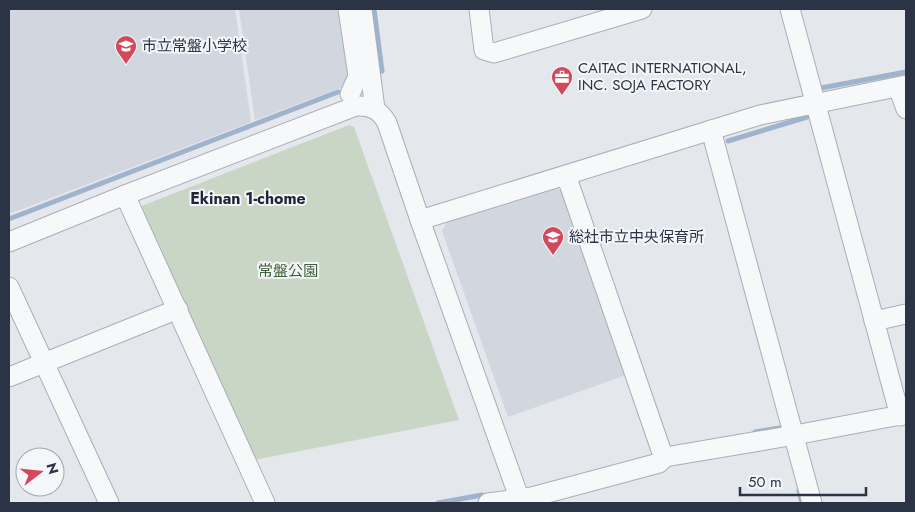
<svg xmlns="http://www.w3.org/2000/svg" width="915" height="512" viewBox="0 0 915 512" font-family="Jost,'Noto Sans JP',sans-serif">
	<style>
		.built { fill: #d2d6de }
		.green { fill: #c9d6c5 }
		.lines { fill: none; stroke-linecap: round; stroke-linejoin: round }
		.stream { stroke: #9fb4cc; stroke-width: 5 }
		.minor-casing { stroke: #a9aeb7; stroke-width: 21 }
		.minor { stroke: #f7f8fa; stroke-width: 19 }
		.labels { text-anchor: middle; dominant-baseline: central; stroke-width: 4; stroke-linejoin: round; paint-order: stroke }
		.poi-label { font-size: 15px; fill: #2b3445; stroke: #f4f6f9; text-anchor: start }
		.park-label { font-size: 15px; fill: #3f6138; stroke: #f4f6f9 }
		.neighbourhood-label { font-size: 16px; font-weight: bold; fill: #1d2536; stroke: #f4f6f9 }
	</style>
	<rect width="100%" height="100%" fill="#e4e7ec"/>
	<!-- built -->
	<g class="built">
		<path d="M9 9H235L251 122 9 214Z"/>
		<path d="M239 9H340L349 74 341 88 255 120Z"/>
		<path d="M556 188 566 193 629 374 508 417 442 231 447 222Z"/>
	</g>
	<!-- green -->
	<path class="green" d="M349 125 354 127 459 420 254 460 139 207Z"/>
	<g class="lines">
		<!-- stream -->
		<g class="stream">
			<path d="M374 9 382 71"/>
			<path d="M821 88 906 72"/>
			<path d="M728 141 807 117"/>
			<path d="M9 219 338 92"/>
			<path d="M755 432 780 428"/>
			<path d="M799 491 802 503"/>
			<path d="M438 503 482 495"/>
		</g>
		<!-- minor casing -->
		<g class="minor-casing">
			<g id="minor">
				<path d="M348 9 358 76 350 94"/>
				<path d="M362 9 375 109"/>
				<path d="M479 9 484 50 494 53 642 9"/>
				<path d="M790 9 900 416"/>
				<path d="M898 87 906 109"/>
				<path d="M711 130 812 503"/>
				<path d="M566 175 661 450 665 457 795 435 906 414"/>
				<path d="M125 195 265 503"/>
				<path d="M420 220 760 115 906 85"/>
				<path d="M9 242 125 195 356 106C371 105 380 110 387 123L420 220 521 503"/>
				<path d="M9 287 109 503"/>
				<path d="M874 321 906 314"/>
				<path d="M9 377 178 309"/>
				<path d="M488 503 532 497 659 463 665 457"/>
			</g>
		</g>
		<!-- minor -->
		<use href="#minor" class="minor"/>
	</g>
	<!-- icons -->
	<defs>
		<g id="school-pin" transform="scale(1.125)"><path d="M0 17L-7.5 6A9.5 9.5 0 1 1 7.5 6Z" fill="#d1495b" stroke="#f4f6f9"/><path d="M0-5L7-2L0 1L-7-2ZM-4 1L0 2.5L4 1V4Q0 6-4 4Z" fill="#fff"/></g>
		<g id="office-pin" transform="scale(1.125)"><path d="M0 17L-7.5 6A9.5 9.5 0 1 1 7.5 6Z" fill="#d1495b" stroke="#f4f6f9"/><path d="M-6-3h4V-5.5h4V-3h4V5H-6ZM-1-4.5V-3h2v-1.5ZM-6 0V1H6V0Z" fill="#fff"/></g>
	</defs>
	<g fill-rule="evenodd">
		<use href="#school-pin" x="126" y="46"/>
		<use href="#office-pin" x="562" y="77"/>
		<use href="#school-pin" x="553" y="237"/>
	</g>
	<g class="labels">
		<!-- poi labels -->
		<g class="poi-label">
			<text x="142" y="46">市立常盤小学校</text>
			<text x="578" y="68">CAITAC INTERNATIONAL,<tspan x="578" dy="17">INC. SOJA FACTORY</tspan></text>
			<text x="569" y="237">総社市立中央保育所</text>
		</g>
		<!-- park labels -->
		<g class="park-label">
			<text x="288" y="271">常盤公園</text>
		</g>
		<!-- neighbourhood labels -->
		<g class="neighbourhood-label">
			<text x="248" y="198">Ekinan 1-chome</text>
		</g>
	</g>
	<!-- border -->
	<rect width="915" height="512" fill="none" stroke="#2b3445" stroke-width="20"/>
	<!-- north arrow -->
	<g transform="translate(40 472) rotate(74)"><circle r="24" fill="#f4f6f9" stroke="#a4a8b1"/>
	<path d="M0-4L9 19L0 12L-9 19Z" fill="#d1495b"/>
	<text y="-8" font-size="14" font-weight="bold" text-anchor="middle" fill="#2b3445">N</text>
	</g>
	<!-- scale -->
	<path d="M740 487v8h126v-8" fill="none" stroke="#2b3445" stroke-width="2.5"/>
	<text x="748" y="487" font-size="15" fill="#2b3445" stroke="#f4f6f9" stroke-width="4" paint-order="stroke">50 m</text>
</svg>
